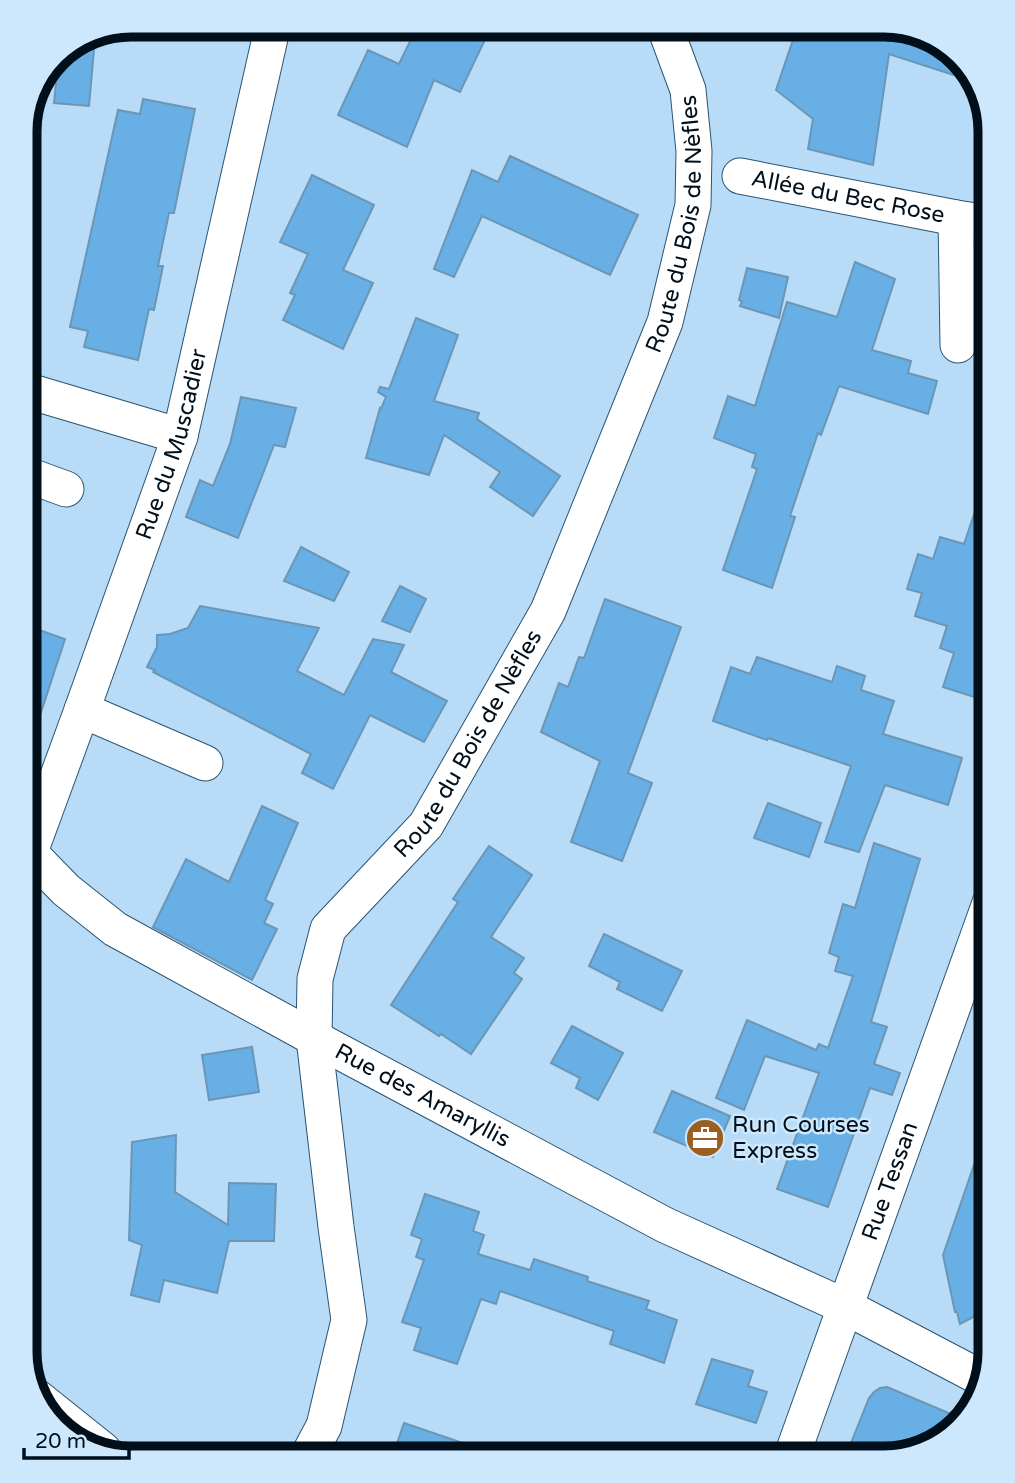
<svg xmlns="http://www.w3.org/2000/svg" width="1015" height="1483" viewBox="0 0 1015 1483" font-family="'Varela Round',sans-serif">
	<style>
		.building { fill: #67afe4; stroke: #6c96b6; stroke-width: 2 }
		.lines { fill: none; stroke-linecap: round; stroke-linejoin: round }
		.minor-casing { stroke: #2b5471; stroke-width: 37 }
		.major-casing { stroke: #2b5471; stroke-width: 40 }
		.path { stroke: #5f798c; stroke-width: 4.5; stroke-dasharray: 5 5; stroke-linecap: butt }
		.minor { stroke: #fff; stroke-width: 35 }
		.major { stroke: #fff; stroke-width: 38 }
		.labels { text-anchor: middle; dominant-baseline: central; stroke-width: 5; stroke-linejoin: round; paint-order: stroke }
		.street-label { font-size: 23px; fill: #010f1a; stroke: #cde8fc }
		.poi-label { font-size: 23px; fill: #010f1a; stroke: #cde8fc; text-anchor: start }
		.rim { fill: none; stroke: #010f1a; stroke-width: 9 }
	</style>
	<rect width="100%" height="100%" fill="#b8dcf7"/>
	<!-- building -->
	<g class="building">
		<path d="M418 25H492L460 92 434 80 407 147 338 115 368 50 399 64Z"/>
		<path d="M798 25H891L938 39 976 78 978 83 889 54 873 165 808 149 813 119 776 90Z"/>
		<path d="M95 38 89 106 54 103 56 83 45 82 60 51Z"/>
		<path d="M143 99 195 109 174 213H169L158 266H163L154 310 149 309 138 360 84 347 88 331 70 327 118 110 140 114Z"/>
		<path d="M510 156 638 215 610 275 482 216 454 277 434 269 472 170 498 182Z"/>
		<path d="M312 175 374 205 343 270 373 283 343 349 283 320 295 295 290 293 308 254 280 242Z"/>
		<path d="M855 262 895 279 872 350 911 361 908 373 937 381 928 414 839 386 821 435 818 433 790 516 795 517 772 588 723 570 757 469 752 467 756 454 714 438 728 396 755 406 787 302 837 317Z"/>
		<path d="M747 268 788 277 779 318 740 306 742 301 739 300Z"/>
		<path d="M416 318 458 335 434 401 479 413 477 419 560 476 533 516 490 487 500 472 444 435 429 475 366 458 380 408 381 409 386 397 378 392 380 387 389 389Z"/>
		<path d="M241 397 296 408 285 447 274 445 238 538 186 517 200 480 213 486 230 444Z"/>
		<path d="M986 479 990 480V702L943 687 954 653 940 648 947 626 915 616 922 593 907 589 918 554 933 559 940 537 964 544Z"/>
		<path d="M301 547 349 572 334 601 284 581Z"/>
		<path d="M400 586 426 599 410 632 382 621Z"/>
		<path d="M605 599 681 627 628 773 652 783 622 861 571 842 600 761 541 732 559 683 568 687 579 657 584 658Z"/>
		<path d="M200 606 319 628 297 671 344 695 373 639 404 645 391 672 447 701 424 742 370 715 333 789 302 773 311 754 153 672 155 670 147 667 157 647V635L170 634 188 628Z"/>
		<path d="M25 625 65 639 30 746H25Z"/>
		<path d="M757 657 832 682 837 666 865 676 861 690 894 701 883 734 962 758 948 805 885 785 859 852 825 842 851 766 768 738 767 740 713 721 731 667 750 674Z"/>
		<path d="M768 803 821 823 809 857 754 838Z"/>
		<path d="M262 806 298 823 265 900 273 904 264 923 277 929 252 980 153 927 186 859 229 882Z"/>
		<path d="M874 843 920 859 871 1022 887 1027 874 1064 900 1073 892 1095 870 1088 828 1207 777 1189 819 1073 765 1056 744 1110 716 1098 747 1020 816 1050 819 1044 828 1048 853 976 835 971 839 957 829 953 843 904 855 908Z"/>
		<path d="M489 846 532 875 491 937 524 958 514 973 522 979 471 1054 441 1034 439 1036 391 1005 458 902 453 899Z"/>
		<path d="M604 934 682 971 662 1011 617 989 620 982 589 966Z"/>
		<path d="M572 1026 623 1053 598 1100 576 1088 580 1078 551 1063Z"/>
		<path d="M252 1047 259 1092 209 1100 202 1055Z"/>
		<path d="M672 1091 730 1116 713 1157 654 1132Z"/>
		<path d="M986 1130 990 1131V1235L983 1257 990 1288V1311L977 1315 960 1324 957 1312H955L943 1255Z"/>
		<path d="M176 1135 175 1192 228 1225 229 1183 276 1184 274 1241H229L217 1293 164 1280 159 1302 131 1295 142 1245 129 1240 132 1142Z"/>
		<path d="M425 1194 479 1212 473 1231 484 1235 478 1254 530 1270 534 1259 588 1277 587 1281 649 1301 646 1309 677 1320 664 1363 610 1344 614 1331 500 1291 496 1304 481 1299 457 1364 414 1350 421 1328 402 1322 424 1260 416 1257 422 1239 411 1235Z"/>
		<path d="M712 1359 753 1371 748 1386 767 1392 756 1423 696 1404Z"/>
		<path d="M887 1387 963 1419 937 1444 885 1458H845L869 1398 874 1392 880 1388Z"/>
		<path d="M404 1423 492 1453V1458H392Z"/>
	</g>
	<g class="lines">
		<!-- minor casing -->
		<g class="minor-casing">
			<g id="minor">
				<path id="s1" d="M740 176 956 218 990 223"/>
				<path d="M956 218 958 345"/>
				<path d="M25 390 180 436"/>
				<path d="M25 474 66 489"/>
				<path d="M82 710 205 763"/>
				<path id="s2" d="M25 848 66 890 115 929 314 1038 665 1225 844 1306 983 1379"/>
				<path id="s3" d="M30 852 82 710 180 436 273 25"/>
				<path id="s4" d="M307 1458 324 1426 349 1320 336 1227 314 1038 315 979 328 929 426 825 548 611 665 322 693 205 694 151 688 90 664 25"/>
				<path id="s5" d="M791 1458 990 903"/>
			</g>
		</g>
		<!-- major casing -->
		<g class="major-casing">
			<path id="major" d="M37 1399 102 1451"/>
		</g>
		<!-- path -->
		<path class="path" d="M196 1458C217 1448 235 1449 256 1458"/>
		<!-- minor -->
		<use href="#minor" class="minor"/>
		<!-- major -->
		<use href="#major" class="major"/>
	</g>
	<!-- icons -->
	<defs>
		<g id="office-disc" transform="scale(2.0125)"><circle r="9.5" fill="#9a5e20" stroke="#cde8fc"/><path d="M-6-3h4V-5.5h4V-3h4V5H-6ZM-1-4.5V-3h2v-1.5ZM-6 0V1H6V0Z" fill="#fff"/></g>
	</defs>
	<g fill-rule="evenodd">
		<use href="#office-disc" x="705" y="1138"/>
	</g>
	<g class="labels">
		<!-- street labels -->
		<g class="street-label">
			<text stroke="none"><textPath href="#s1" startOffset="110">Allée du Bec Rose</textPath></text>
			<text stroke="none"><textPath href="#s4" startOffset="1340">Route du Bois de Nèfles</textPath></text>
			<text stroke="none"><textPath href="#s3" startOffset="432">Rue du Muscadier</textPath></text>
			<text stroke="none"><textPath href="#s4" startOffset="774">Route du Bois de Nèfles</textPath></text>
			<text stroke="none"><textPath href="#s2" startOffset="471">Rue des Amaryllis</textPath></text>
			<text stroke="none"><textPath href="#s5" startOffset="294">Rue Tessan</textPath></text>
		</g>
		<!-- poi labels -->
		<g class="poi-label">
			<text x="732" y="1125">Run Courses<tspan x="732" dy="26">Express</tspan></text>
		</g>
	</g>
	<!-- crop -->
	<path d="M0 0H1015V1483H0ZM131 37H884A94 94 0 0 1 978 131V1352A94 94 0 0 1 884 1446H131A94 94 0 0 1 37 1352V131A94 94 0 0 1 131 37Z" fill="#cde8fc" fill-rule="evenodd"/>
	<path class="rim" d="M131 37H884A94 94 0 0 1 978 131V1352A94 94 0 0 1 884 1446H131A94 94 0 0 1 37 1352V131A94 94 0 0 1 131 37Z"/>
	<!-- scale -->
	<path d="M24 1448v10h105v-10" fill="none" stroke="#010f1a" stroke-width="3.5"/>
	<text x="35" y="1448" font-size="21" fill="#010f1a" stroke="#cde8fc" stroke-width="5" paint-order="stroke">20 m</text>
</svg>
